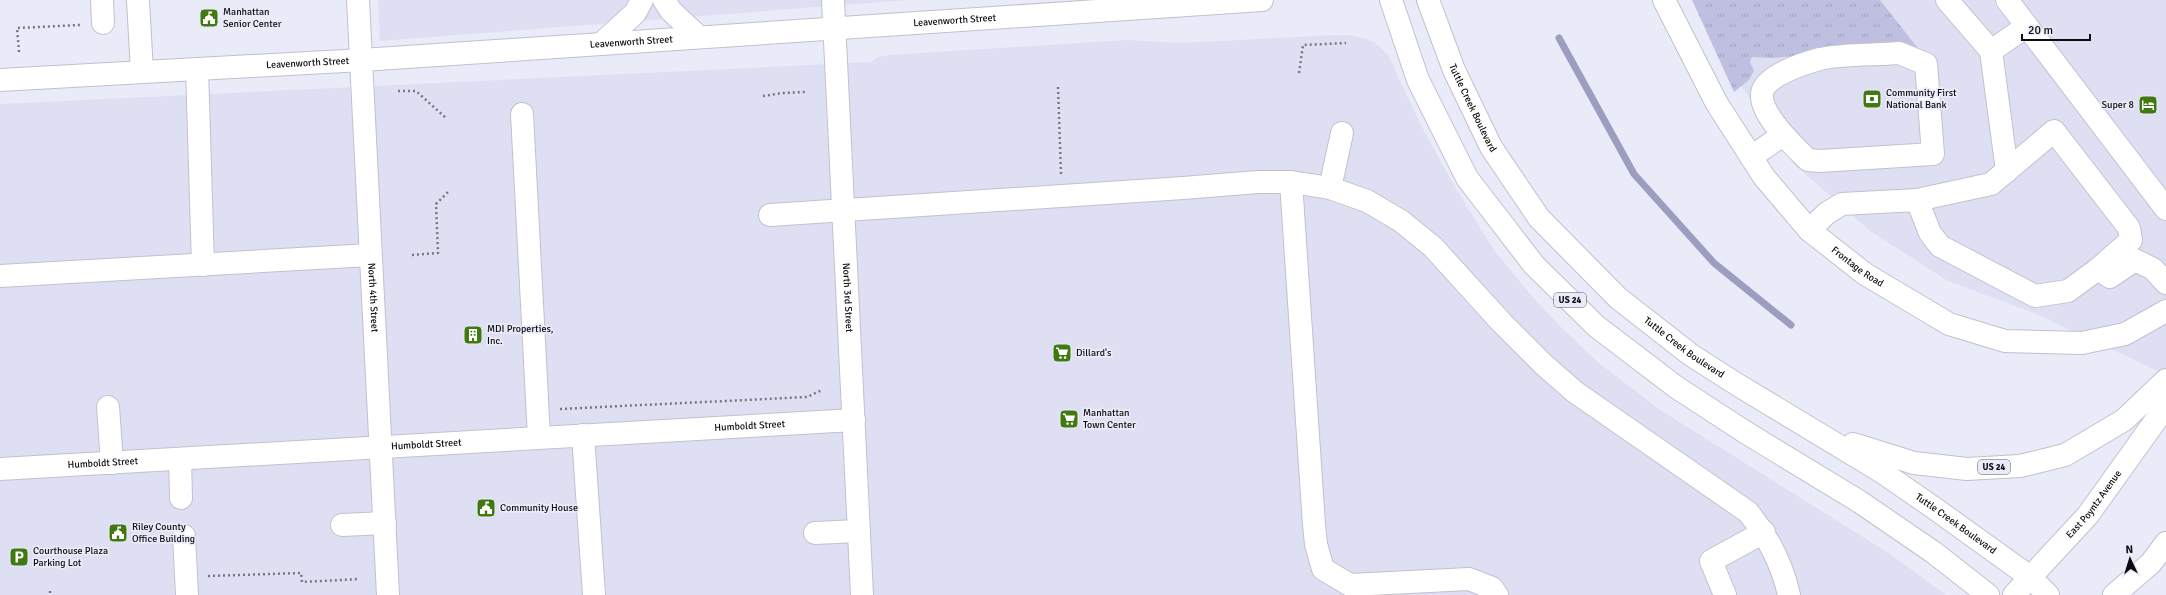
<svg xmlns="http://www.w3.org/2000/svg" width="2166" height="595" viewBox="0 0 2166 595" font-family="Signika,sans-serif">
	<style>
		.built { fill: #dfdff4 }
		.grass { fill: url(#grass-tufts) }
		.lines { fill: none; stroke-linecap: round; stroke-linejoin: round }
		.stream { stroke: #9d9dbf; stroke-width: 7 }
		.minor-casing { stroke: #c1c1ce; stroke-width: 24 }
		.major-casing { stroke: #c1c1ce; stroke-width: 24 }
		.highway-casing { stroke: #c1c1ce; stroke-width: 24 }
		.path { stroke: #777780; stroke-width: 2.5; stroke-dasharray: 2 3; stroke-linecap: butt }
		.minor { stroke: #fff; stroke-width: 22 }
		.major { stroke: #fff; stroke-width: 22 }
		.highway { stroke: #fff; stroke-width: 22 }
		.labels { text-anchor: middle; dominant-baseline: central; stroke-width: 3.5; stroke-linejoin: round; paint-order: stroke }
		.shield { fill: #eaebf8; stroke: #4f4f56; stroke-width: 1 }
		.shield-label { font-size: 9px; font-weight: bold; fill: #0c0c10 }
		.poi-label { font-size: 10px; fill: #0c0c10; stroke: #eaebf8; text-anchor: start }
		.street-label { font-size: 10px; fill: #0c0c10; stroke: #eaebf8 }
	</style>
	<defs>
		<pattern id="grass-tufts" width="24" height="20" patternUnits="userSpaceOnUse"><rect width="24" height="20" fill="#bfbfe1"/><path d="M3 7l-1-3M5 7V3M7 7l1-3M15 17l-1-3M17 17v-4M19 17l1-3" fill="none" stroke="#a3a3c0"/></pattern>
	</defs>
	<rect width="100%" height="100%" fill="#eaebf8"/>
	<!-- built -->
	<g class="built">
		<path d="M378 0H908L380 41Z"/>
		<path d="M1702 0H2166V375L2034 313 1948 281 1870 231 1794 164 1736 79Z"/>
		<path d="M1335 35H1350L1363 38 1374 42 1388 55 1422 127 1455 187 1494 250 1529 293 1560 326 1600 364 1659 409 1890 554 1946 595H0V104L872 62 878 57 889 55 1127 40 1180 43Z"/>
	</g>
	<!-- grass -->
	<path class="grass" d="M1692 0H1880L1917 47 1773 58 1752 57 1750 62 1754 71 1749 80 1734 92Z"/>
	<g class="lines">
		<!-- stream -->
		<path class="stream" d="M1559 38 1634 174 1714 263 1791 325"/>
		<!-- minor casing -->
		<g class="minor-casing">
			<g id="minor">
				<path d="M102 0 103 23"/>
				<path d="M138 0 142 72"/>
				<path d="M664 0 671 11 699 37"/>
				<path id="s1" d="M833 0 862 595"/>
				<path id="s2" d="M1664 0 1716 102 1764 177 1809 230 1865 274 1949 324 2005 341 2082 343 2125 334 2166 311"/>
				<path d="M1947 0 1991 51"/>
				<path d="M2007 0 2166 209"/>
				<path d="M601 44 635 13 642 0"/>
				<path d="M1899 53 1926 64 1933 154 1820 161 1808 160C1794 146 1760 115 1762 94 1763 76 1805 63 1820 59 1840 54 1876 55 1899 53Z"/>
				<path d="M197 69 203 265"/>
				<path id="s3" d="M0 80 362 60"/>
				<path d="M522 114 539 437"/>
				<path d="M1751 157 1783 135"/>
				<path d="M2007 171 1991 51 2027 26"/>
				<path d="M1291 182 1314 525 1316 544 1323 569 1350 585 1469 579 1492 588 1497 595"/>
				<path d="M1330 188 1342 133"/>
				<path d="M1917 200 1930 233 1940 246 2035 296 2068 291 2098 269 2110 277 2135 260 2153 269 2166 283"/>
				<path d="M770 215 1183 188 1258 182H1291L1330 188 1367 201 1401 221 1433 247 1502 323 1543 364 1575 392 1748 512C1768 537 1782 563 1789 595"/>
				<path d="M1809 230 1827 213 1842 204 1917 200 1991 184 2054 131 2129 228 2131 240 2098 269"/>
				<path d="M0 276 370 255"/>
				<path d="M108 407 112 463"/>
				<path d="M583 435 594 595"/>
				<path d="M180 459 181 498"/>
				<path id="s4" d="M0 469 854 420"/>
				<path d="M342 525 385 523"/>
				<path d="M815 533 859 531"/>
				<path d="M184 536 187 595"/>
				<path d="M1725 595 1711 561 1764 532"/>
			</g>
		</g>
		<!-- major casing -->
		<g class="major-casing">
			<g id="major">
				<path id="s5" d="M358 0 388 595"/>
				<path id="s6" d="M362 60 1262 0"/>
			</g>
		</g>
		<!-- highway casing -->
		<g class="highway-casing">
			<g id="highway">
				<path d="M1391 0 1418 80 1467 178 1534 265 1596 326 1676 387 1745 432 1860 502 1933 552 1988 595"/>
				<path id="s7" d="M1428 0 1454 70 1491 147 1539 218 1618 298 1691 355 1738 385 1882 472 1934 508 2030 577 2048 595"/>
				<path d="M1853 444 1914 463 1967 469 2020 466 2065 455 2124 420 2166 380"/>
				<path id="s8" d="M2014 595 2088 515 2166 406"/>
				<path d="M2114 595 2151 563 2166 543"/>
			</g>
		</g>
		<!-- path -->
		<g class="path">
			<path d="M19 52 17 28 80 25"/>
			<path d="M1299 73 1303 45 1346 43"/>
			<path d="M1058 87 1061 174"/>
			<path d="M398 91H416L446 118"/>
			<path d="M763 96 782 93 805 92"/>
			<path d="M412 255 438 253 436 204 450 190"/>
			<path d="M560 409 807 397 822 390"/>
			<path d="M208 576 301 573 302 582 359 579"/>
			<path d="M50 591V595"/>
		</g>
		<!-- minor -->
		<use href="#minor" class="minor"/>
		<!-- major -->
		<use href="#major" class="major"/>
		<!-- highway -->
		<use href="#highway" class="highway"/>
	</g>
	<!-- icons -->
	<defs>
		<g id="civic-square" transform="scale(1)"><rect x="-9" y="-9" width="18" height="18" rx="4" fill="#407910" stroke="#eaebf8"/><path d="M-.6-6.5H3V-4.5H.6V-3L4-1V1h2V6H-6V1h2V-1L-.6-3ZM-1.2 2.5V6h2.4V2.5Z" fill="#fff"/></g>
		<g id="bank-square" transform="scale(1)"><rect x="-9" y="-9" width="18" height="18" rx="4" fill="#407910" stroke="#eaebf8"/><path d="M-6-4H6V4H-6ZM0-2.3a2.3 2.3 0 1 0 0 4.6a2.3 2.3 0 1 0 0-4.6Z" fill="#fff"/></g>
		<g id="hotel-square" transform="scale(1)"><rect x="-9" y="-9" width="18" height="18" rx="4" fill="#407910" stroke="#eaebf8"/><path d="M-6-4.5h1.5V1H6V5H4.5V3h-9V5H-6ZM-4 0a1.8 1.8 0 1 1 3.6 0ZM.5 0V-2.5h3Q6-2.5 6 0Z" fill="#fff"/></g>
		<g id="building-square" transform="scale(1)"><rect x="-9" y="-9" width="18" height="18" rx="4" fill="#407910" stroke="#eaebf8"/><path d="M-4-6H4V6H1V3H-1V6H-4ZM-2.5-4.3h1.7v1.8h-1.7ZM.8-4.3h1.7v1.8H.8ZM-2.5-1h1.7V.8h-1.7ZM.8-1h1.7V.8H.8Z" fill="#fff"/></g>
		<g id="supermarket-square" transform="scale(1)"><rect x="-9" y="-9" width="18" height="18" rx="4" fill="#407910" stroke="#eaebf8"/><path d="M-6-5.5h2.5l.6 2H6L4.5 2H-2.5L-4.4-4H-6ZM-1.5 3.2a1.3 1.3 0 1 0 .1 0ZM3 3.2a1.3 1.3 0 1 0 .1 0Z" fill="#fff"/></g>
		<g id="parking-square" transform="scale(1)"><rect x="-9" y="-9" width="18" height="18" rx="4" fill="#407910" stroke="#eaebf8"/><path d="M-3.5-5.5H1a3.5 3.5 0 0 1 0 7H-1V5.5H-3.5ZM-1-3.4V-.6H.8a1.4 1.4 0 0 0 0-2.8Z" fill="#fff"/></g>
	</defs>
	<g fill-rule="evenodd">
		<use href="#civic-square" x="209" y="18"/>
		<use href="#bank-square" x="1872" y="99"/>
		<use href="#hotel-square" x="2148" y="105"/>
		<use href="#building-square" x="473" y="335"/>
		<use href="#supermarket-square" x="1062" y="353"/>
		<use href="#supermarket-square" x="1069" y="419"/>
		<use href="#civic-square" x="486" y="508"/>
		<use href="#civic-square" x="118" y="533"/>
		<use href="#parking-square" x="19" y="557"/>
	</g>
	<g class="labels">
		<!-- shield labels -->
		<g class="shield">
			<rect x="1554" y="293" width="32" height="14" rx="3"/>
			<rect x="1978" y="460" width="32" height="14" rx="3"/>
		</g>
		<g class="shield-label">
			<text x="1570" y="300">US 24</text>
			<text x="1994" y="467">US 24</text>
		</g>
		<!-- poi labels -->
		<g class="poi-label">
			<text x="223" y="12">Manhattan<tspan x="223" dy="12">Senior Center</tspan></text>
			<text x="1886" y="93">Community First<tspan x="1886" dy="12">National Bank</tspan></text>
			<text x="2134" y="105" text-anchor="end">Super 8</text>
			<text x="487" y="329">MDI Properties,<tspan x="487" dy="12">Inc.</tspan></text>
			<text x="1076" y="353">Dillard's</text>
			<text x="1083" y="413">Manhattan<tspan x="1083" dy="12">Town Center</tspan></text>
			<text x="500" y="508">Community House</text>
			<text x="132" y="527">Riley County<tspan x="132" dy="12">Office Building</tspan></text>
			<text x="33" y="551">Courthouse Plaza<tspan x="33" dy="12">Parking Lot</tspan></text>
		</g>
		<!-- street labels -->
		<g class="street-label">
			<text stroke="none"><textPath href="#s6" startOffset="594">Leavenworth Street</textPath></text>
			<text stroke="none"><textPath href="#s6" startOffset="270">Leavenworth Street</textPath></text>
			<text stroke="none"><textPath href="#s3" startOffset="308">Leavenworth Street</textPath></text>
			<text stroke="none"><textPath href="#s7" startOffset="117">Tuttle Creek Boulevard</textPath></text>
			<text stroke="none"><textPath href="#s2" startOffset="334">Frontage Road</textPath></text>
			<text stroke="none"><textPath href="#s5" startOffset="298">North 4th Street</textPath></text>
			<text stroke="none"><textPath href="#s1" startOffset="298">North 3rd Street</textPath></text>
			<text stroke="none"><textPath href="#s7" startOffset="441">Tuttle Creek Boulevard</textPath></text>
			<text stroke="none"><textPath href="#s4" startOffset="751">Humboldt Street</textPath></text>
			<text stroke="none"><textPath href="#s4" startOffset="427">Humboldt Street</textPath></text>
			<text stroke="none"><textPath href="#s4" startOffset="103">Humboldt Street</textPath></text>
			<text stroke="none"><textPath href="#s8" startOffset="121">East Poyntz Avenue</textPath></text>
			<text stroke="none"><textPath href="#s7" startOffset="765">Tuttle Creek Boulevard</textPath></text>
		</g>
	</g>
	<!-- north arrow -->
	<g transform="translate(2130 559) rotate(356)" stroke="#eaebf8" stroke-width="3" paint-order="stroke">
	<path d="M0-3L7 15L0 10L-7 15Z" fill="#0c0c10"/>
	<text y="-6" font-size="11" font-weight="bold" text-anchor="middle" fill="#0c0c10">N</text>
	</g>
	<!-- scale -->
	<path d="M2022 34v6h68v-6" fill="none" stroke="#0c0c10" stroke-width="2"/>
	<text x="2028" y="34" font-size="12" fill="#0c0c10" stroke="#eaebf8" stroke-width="3" paint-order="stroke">20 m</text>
</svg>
